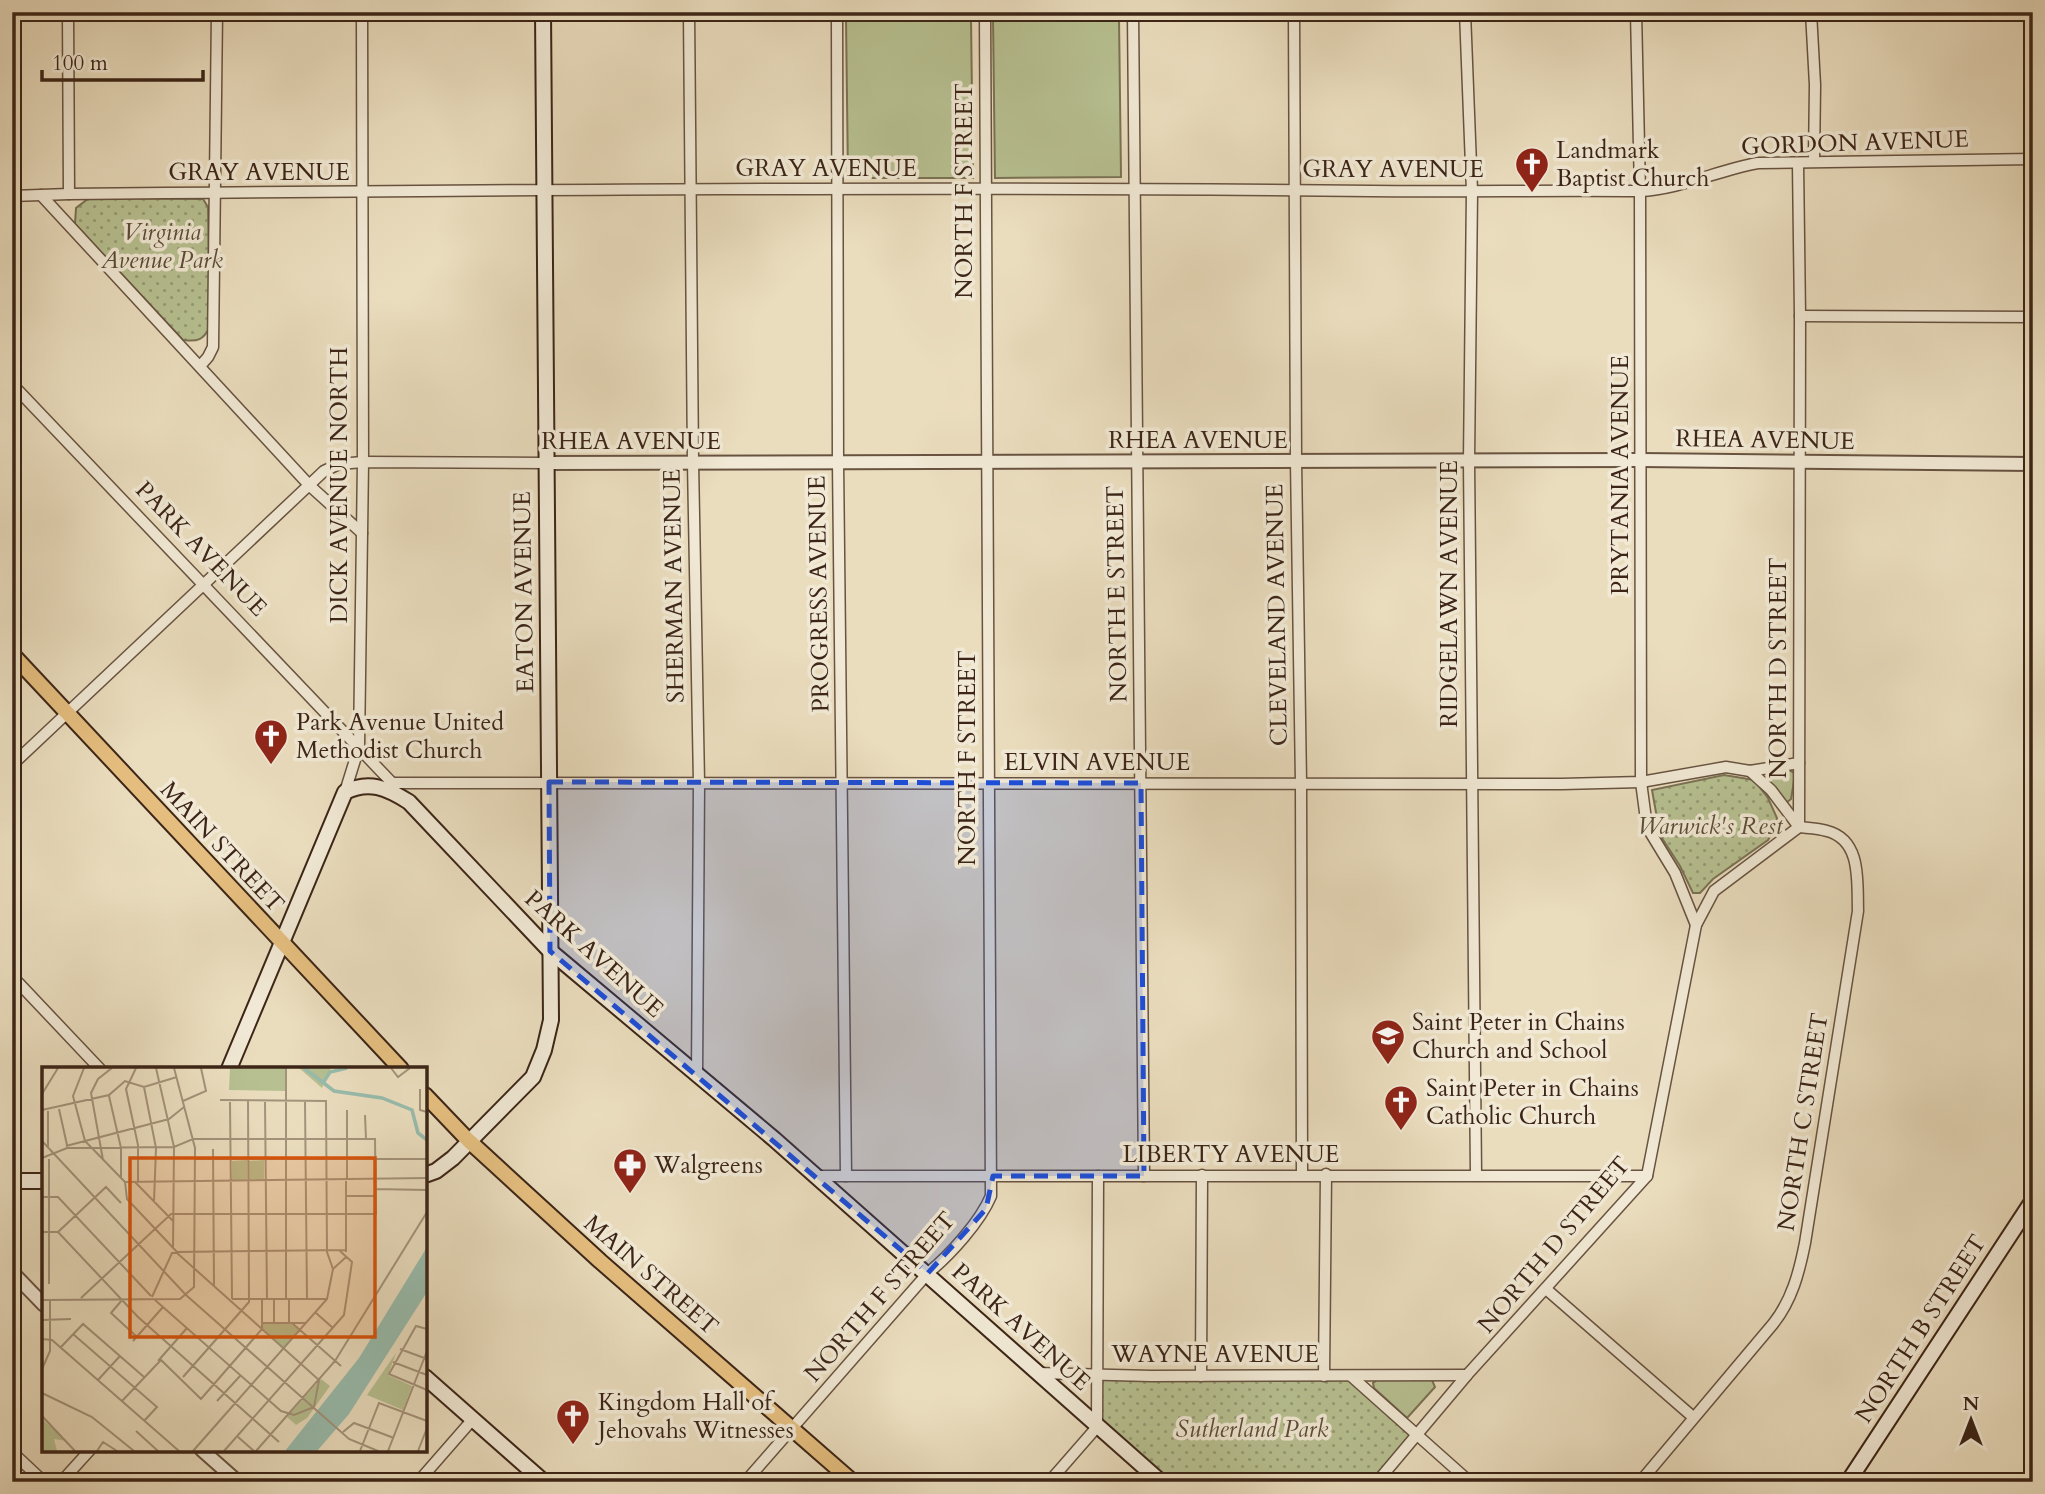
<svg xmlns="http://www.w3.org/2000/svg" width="2045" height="1494" viewBox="0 0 2045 1494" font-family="Cardo,serif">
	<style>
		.grass { fill: #b7c091; stroke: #7a7254; stroke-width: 2 }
		.park { fill: url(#park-dots); stroke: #7a7254; stroke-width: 2 }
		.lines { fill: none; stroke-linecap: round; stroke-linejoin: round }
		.minor-casing { stroke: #685341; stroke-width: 13 }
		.tertiary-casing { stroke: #685341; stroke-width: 16 }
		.secondary-casing { stroke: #3c2517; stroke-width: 18 }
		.primary-casing { stroke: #3c2517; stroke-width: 18 }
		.minor { stroke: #f1e9d5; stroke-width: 10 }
		.tertiary { stroke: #f1e9d5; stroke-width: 12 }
		.secondary { stroke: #f1e9d5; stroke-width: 14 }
		.primary { stroke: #e5be7f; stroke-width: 14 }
		.marked { fill: #1d4ed8; fill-opacity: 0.2; stroke: #1d4ed8; stroke-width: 5; stroke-dasharray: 14 9; stroke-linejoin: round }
		.labels { text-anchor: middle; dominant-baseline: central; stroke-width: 7; stroke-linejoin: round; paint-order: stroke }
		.street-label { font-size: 24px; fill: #3c2517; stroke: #f1e9d5 }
		.poi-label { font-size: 24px; fill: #3c2517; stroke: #f1e9d5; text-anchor: start }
		.park-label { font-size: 24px; font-style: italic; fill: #5b4c36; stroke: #f1e9d5 }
		.inset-river { fill: none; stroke: #98bcad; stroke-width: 3.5 }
		.inset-road { fill: none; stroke: #a4937b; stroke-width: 2 }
		.view { fill: #d7540d; fill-opacity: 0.15; stroke: #d7540d; stroke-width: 3.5 }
		.inset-edge { fill: none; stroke: #3c2517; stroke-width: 3.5 }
	</style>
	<defs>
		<pattern id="park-dots" width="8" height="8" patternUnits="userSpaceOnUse" patternTransform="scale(1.75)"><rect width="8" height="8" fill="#b7c091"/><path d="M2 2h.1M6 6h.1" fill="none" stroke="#969c75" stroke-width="1.8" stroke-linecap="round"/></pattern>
	</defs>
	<rect width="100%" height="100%" fill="#eaddbe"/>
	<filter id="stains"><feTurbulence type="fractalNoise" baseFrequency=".00286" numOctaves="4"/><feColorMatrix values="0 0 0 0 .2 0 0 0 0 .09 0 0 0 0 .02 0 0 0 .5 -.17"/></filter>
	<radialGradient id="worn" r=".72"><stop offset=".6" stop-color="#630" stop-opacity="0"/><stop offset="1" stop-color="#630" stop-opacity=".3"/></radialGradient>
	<!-- grass -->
	<g class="grass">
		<path d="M971 17 973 178H848L846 18Z"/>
		<path d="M1119 17 1121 177 995 178 993 18Z"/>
		<path d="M1788 770 1793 772 1795 775 1791 799 1786 803 1766 778 1770 774Z"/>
		<path d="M1377 1380H1432L1435 1387 1407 1418 1374 1388 1373 1383Z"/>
	</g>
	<!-- park -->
	<g class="park">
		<path d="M89 198 203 199 208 207 210 327C203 340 198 342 183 340L75 224 76 208Z"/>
		<path d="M1724 775 1754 780 1768 798 1777 818 1775 828 1768 840 1713 879 1700 893H1693L1680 866 1660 835 1652 790Z"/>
		<path d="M1098 1374 1351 1376 1416 1433 1377 1482H1161L1097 1427Z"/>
	</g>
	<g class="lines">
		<!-- minor casing -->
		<g class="minor-casing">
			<g id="minor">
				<path d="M68 12 69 194"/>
				<path d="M689 12 693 462 699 783 697 1076"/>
				<path d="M837 12 838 462 846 1176"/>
				<path d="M1133 12 1144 1176"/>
				<path d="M1294 12 1296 461 1301 783 1302 1174"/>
				<path d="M1465 12 1472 191 1469 461 1476 1175"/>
				<path d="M1636 12 1640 191 1641 782 1647 827 1675 873 1696 925"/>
				<path d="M1811 12 1815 85 1814 161"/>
				<path d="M1798 163 1800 316 1799 826"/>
				<path d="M41 195 310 486 362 533"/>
				<path d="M12 196 69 194C503 190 937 186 1371 191 1461 192 1550 190 1640 191 1681 189 1718 170 1758 163L2033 159"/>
				<path d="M1800 316 2033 317"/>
				<path d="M201 365 208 357 213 347 217 12"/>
				<path d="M12 384 395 786"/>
				<path d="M12 765 324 471 339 464 363 462 545 463"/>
				<path d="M392 783 1562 784 1641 782 1726 767 1750 771 1799 763"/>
				<path d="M345 792 359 747 363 462 362 12"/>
				<path d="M12 976 100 1069"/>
				<path d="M815 1176H1647"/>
				<path d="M1546 1289 1693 1417"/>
				<path d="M1037 1373 1151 1376 1467 1375"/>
				<path d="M1201 1376 1202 1175"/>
				<path d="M1324 1376 1326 1174"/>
				<path d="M1351 1376 1470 1482"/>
				<path d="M12 1452 44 1482"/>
				<path d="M61 1482 90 1450"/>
				<path d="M418 1482 473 1419"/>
				<path d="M745 1482 928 1273C950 1255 980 1222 991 1196L985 12"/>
				<path d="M1049 1482 1097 1427 1098 1176"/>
				<path d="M1377 1482 1467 1375 1647 1176 1696 925 1714 891 1799 827"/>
				<path d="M1640 1482 1773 1324C1792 1300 1799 1273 1805 1243L1858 911C1857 882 1862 840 1827 831 1818 828 1808 828 1799 827L1771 790 1750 771"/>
			</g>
		</g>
		<!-- tertiary casing -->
		<g class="tertiary-casing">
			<g id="tertiary">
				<path d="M545 463 1641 460 2033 464"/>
				<path d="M12 1272 44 1305"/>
				<path d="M202 1450 238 1482"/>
			</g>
		</g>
		<!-- secondary casing -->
		<g class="secondary-casing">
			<g id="secondary">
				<path d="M229 1069 345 792C369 780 387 788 409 802L550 951 774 1139 1161 1482"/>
				<path d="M425 1175 436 1171 453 1158 533 1077 544 1050 551 1020 543 12"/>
				<path d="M12 1181H44"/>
				<path d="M425 1377 544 1482"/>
				<path d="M1848 1482 2033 1200"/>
			</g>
		</g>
		<!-- primary casing -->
		<g class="primary-casing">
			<g id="primary">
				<path d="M12 654 401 1069"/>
				<path d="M425 1095 468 1140 600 1261 853 1482"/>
			</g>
		</g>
		<!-- minor -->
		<use href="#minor" class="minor"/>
		<!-- tertiary -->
		<use href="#tertiary" class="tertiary"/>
		<!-- secondary -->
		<use href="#secondary" class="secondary"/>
		<!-- primary -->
		<use href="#primary" class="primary"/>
	</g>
	<!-- marked area -->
	<path class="marked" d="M549 782 1141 783 1144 1176H993L986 1209 928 1273 550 951Z"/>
	<!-- icons -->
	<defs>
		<g id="church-pin" transform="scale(1.75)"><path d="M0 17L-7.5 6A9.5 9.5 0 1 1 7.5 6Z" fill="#8f2418" stroke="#f1e9d5"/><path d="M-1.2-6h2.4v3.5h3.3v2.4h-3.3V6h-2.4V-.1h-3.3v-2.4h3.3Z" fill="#fff"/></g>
		<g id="school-pin" transform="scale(1.75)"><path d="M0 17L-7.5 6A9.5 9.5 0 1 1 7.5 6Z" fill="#8f2418" stroke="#f1e9d5"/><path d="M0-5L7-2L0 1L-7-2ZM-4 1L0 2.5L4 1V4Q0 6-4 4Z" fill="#fff"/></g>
		<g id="pharmacy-pin" transform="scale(1.75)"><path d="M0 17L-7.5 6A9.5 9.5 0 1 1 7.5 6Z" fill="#8f2418" stroke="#f1e9d5"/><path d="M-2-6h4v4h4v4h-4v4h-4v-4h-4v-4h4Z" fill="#fff"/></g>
	</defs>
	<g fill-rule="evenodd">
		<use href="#church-pin" x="1532" y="164"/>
		<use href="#church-pin" x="271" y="736"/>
		<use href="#school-pin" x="1388" y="1036"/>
		<use href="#church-pin" x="1401" y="1102"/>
		<use href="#pharmacy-pin" x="630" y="1165"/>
		<use href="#church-pin" x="573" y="1416"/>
	</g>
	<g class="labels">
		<!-- street labels -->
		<g class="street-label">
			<text transform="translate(1855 143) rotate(-2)">GORDON AVENUE</text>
			<text x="826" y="168">GRAY AVENUE</text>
			<text x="1393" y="169">GRAY AVENUE</text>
			<text x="259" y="172">GRAY AVENUE</text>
			<text transform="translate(964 191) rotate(-90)">NORTH F STREET</text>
			<text x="1198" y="440">RHEA AVENUE</text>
			<text transform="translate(1765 440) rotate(1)">RHEA AVENUE</text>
			<text x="631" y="441">RHEA AVENUE</text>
			<text transform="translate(1620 475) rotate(-90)">PRYTANIA AVENUE</text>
			<text transform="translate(339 485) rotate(-90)">DICK AVENUE NORTH</text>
			<text transform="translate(201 549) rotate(46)">PARK AVENUE</text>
			<text transform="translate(674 586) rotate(-91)">SHERMAN AVENUE</text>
			<text transform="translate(524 592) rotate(-91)">EATON AVENUE</text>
			<text transform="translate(819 594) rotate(-91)">PROGRESS AVENUE</text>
			<text transform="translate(1117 594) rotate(-91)">NORTH E STREET</text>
			<text transform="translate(1449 594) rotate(-90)">RIDGELAWN AVENUE</text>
			<text transform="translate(1277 615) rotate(-91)">CLEVELAND AVENUE</text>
			<text transform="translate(1778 668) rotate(-90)">NORTH D STREET</text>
			<text transform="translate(967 758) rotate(-90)">NORTH F STREET</text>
			<text x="1097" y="762">ELVIN AVENUE</text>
			<text transform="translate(222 847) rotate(47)">MAIN STREET</text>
			<text transform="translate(594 954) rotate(42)">PARK AVENUE</text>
			<text transform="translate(1803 1122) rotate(-81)">NORTH C STREET</text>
			<text x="1231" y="1154">LIBERTY AVENUE</text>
			<text transform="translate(1554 1245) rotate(-50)">NORTH D STREET</text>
			<text transform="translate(651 1275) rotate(41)">MAIN STREET</text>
			<text transform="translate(880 1297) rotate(-49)">NORTH F STREET</text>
			<text transform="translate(1021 1327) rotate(42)">PARK AVENUE</text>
			<text transform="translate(1921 1329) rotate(-57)">NORTH B STREET</text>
			<text x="1215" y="1354">WAYNE AVENUE</text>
		</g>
		<!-- poi labels -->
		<g class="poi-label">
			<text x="1556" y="150">Landmark<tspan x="1556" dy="28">Baptist Church</tspan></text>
			<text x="296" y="722">Park Avenue United<tspan x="296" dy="28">Methodist Church</tspan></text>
			<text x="1412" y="1022">Saint Peter in Chains<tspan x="1412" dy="28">Church and School</tspan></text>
			<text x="1426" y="1088">Saint Peter in Chains<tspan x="1426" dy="28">Catholic Church</tspan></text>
			<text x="654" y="1165">Walgreens</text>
			<text x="598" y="1402">Kingdom Hall of<tspan x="598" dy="28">Jehovahs Witnesses</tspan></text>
		</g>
		<!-- park labels -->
		<g class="park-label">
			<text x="162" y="232">Virginia<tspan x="162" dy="28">Avenue Park</tspan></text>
			<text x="1710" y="826">Warwick's Rest</text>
			<text x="1252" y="1429">Sutherland Park</text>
		</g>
	</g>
	<!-- overview -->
	<g transform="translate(42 1067)">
		<rect width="385" height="385" fill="#eaddbe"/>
		<path d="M205 93V113H190V94ZM222 93V113H207V94Z" fill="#b7c091"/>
		<path d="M0 352 25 374 12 372 15 384H0Z" fill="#b7c091"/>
		<path d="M188 1H244L243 24 187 23ZM257 1H289L280 21ZM220 256H250L258 263 242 281 220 262ZM354 286 346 308 370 319 361 343 325 328ZM279 312 288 319 265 351 254 358 245 350Z" fill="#b7c091"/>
		<path d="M385 180V225L307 347 275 384H243L317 291Z" fill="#98bcad"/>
		<path class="inset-river" d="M262 1 292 24 340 31 370 43 376 66 385 73M281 16 288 5 305 1"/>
		<path class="inset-road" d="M42 1 31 29 43 74 83 115 85 132 136 186M94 1 84 22 96 78V115M114 1 132 80 131 182M244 1V232M349 1 356 10 368 1M102 20 114 81 112 135M378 22V43L385 45M0 27 16 1M67 29 79 81V111M178 33 284 34 285 185 291 202M141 34 164 24 159 1M188 35 190 232M223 35 225 232M263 35 265 232M17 42 25 78M0 43 67 28 83 14 102 20 135 10M305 43V111M323 48 324 72M0 74 144 228 307 372 336 384M24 79 127 52 142 40M6 80V44M171 82 172 218M0 91 25 81 132 80 151 72H333L334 147H129L39 231M7 92V217M153 92H385M61 93 49 26 56 12 70 1M304 111V185M83 115 385 111M93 115 132 155M333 122 385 123M304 129H333M0 130H16L109 229M0 165H16L96 250 237 375M16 165 64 120 79 136M135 185 304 183M110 230 130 186H135L277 313 272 340M190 232H285M0 233 138 232 152 220 153 81 132 1M80 233 69 246 95 270M113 233 239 344 252 348 272 340M274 246 291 261M0 253 29 252M221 256H264M232 256V232M247 256V232M250 256 299 299M385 262 374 259 347 307 385 323M31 267 115 340 102 354M0 272 10 273 137 384M91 274 121 240M19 280 41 257 102 310M358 282 385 292M116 294 145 261M351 295 385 308M0 302 8 284V233M141 310 207 235 206 34M56 313 78 289M0 326 50 350 92 384M80 334 119 293 159 332 220 262V232M175 334 198 309M0 349 33 384M94 364 116 384M301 365 312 356 352 371M196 370 212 384M55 384 61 375 75 384M151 384 285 232 291 202 304 190M182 384 302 248 310 195 298 184M214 384 293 294 385 145M318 384 337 336 385 354M346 384 385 284M376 384 385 361"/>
		<path class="view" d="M88 91H333V270H88Z"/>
		<rect width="385" height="385" class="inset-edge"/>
	</g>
	<!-- margin -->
	<rect width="2045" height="1494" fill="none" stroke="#eaddbe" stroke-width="42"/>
	<rect x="14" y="14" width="2017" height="1466" fill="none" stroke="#3c2517" stroke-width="3.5"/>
	<rect x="21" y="21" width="2003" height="1452" fill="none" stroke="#3c2517" stroke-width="2"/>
	<!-- north arrow -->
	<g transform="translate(1971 1420)" stroke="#f1e9d5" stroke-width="5" paint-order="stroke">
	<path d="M0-5L12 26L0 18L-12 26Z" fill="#3c2517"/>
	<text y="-10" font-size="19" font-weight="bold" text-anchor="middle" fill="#3c2517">N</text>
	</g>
	<!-- scale -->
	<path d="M42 70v10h161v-10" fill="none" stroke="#3c2517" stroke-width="3.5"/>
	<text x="52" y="70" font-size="21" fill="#3c2517" stroke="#f1e9d5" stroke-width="5" paint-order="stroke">100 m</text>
	<rect width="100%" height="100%" filter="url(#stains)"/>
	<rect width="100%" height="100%" fill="url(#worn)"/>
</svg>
